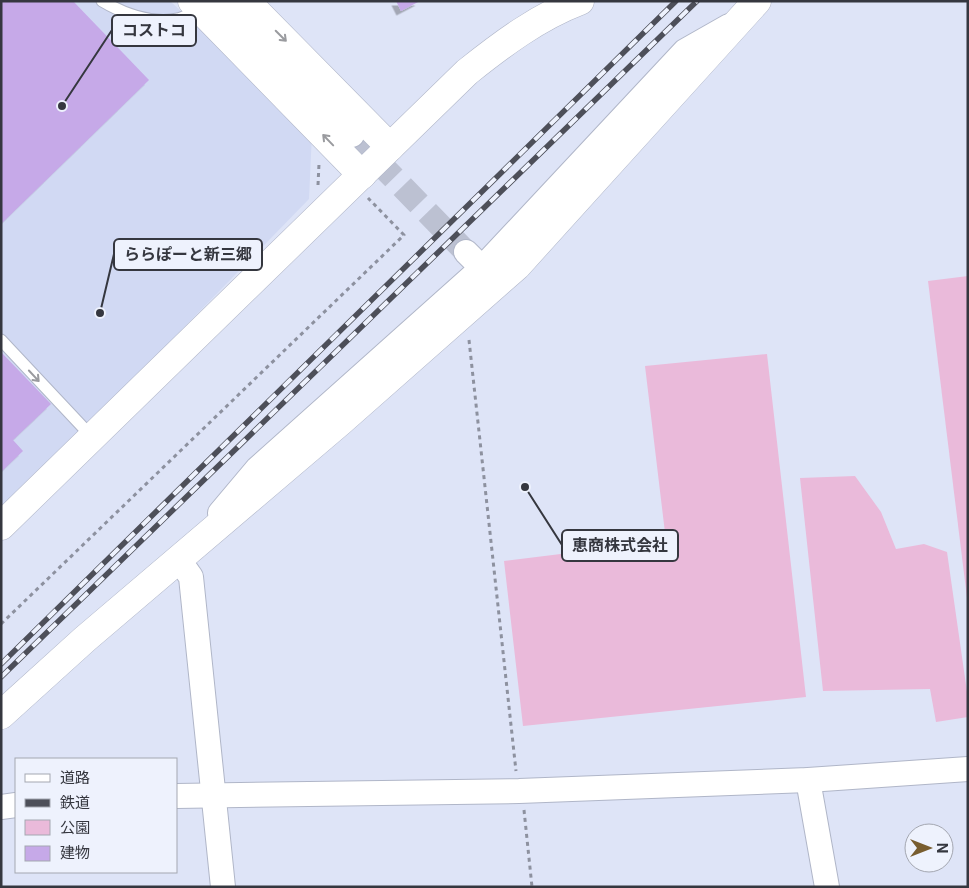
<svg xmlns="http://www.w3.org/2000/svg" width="969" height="888" viewBox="0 0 969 888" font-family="Inter,'Noto Sans JP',sans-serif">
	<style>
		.built { fill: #d1d9f3 }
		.green { fill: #eabada }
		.building { fill: #c6a9e8; filter: url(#shadow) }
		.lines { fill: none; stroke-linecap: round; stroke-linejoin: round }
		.street-tunnel { stroke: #bcc1d2; stroke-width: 24; stroke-dasharray: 24 12; stroke-linecap: butt }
		.lane-casing { stroke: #b0b6c8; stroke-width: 13 }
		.street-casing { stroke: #b0b6c8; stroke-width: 26 }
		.secondary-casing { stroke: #b0b6c8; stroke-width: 29 }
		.path { stroke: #8d919f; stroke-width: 3; stroke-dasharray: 4 4; stroke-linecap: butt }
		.lane { stroke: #fff; stroke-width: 11 }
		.street { stroke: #fff; stroke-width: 24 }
		.secondary { stroke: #fff; stroke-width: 28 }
		.rail-casing { stroke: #4d4f59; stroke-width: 5.5 }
		.rail { stroke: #eef2fd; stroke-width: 4; stroke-dasharray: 11; stroke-linecap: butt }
		.oneway { stroke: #9a9b9f }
		.leader { fill: none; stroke: #35373f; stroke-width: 2 }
		.callout-dot { fill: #35373f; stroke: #eef2fd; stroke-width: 2 }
		.callout { fill: #eef2fd; stroke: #35373f; stroke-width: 2 }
		.callout-label { font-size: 16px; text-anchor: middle; font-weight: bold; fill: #35373f }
	</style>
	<defs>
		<filter id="shadow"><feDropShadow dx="-4.5" dy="4.5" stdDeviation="0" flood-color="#0004"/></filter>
	</defs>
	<rect width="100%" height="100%" fill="#dee4f7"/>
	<!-- built -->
	<path class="built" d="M1 1H170L312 133 309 199 87 427 1 507Z"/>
	<!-- green -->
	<g class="green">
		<path d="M968 276V606L928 281Z"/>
		<path d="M767 354 806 697 523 726 504 561 666 541 645 366Z"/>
		<path d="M855 476 881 512 896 549 924 544 947 552 968 699V717L936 722 930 689 823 691 800 478Z"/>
	</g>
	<!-- building -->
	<g class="building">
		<path d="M1 1H73L149 80 1 224Z"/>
		<path d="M396 1H420L401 11Z"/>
		<path d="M1 352 51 404 13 440 23 451 1 472Z"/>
	</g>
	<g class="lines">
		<!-- street-tunnel -->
		<path class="street-tunnel" d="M352 135 466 252"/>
		<!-- lane casing -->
		<g class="lane-casing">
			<g id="lane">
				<path d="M102 1C124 14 152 24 178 19 185 17 192 12 199 9"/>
				<path d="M1 340 92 437"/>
			</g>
		</g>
		<!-- street casing -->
		<g class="street-casing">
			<g id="street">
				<path d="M219 1 352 135"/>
				<path d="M466 252 482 268"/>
				<path d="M220 513 257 469 482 268 685 51 729 26"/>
				<path d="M179 560 191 577 223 887"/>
				<path d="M808 780 827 887"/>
				<path d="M176 796 519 791 808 780 968 769"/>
				<path d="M1 807 16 805"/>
			</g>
		</g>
		<!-- secondary casing -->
		<g class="secondary-casing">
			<g id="secondary">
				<path d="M192 1 362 175"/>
				<path d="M246 1 390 147"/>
				<path d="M1 526 467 72C502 44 538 17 580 1"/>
				<path d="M1 715 85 639 340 422 517 266 757 1"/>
			</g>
		</g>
		<!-- path -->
		<g class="path">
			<path d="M318 185 319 164"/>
			<path d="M469 340 516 771"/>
			<path d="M1 624 404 235 368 198"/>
			<path d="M524 810 532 887"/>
		</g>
		<!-- lane -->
		<use href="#lane" class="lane"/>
		<!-- street -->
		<use href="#street" class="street"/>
		<!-- secondary -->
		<use href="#secondary" class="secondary"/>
		<!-- rail casing -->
		<g class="rail-casing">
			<g id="rail">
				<path d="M1 664 676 1"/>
				<path d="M1 677 697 1"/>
			</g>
		</g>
		<!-- rail -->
		<use href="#rail" class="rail"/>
	</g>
	<!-- one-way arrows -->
	<defs><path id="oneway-shaft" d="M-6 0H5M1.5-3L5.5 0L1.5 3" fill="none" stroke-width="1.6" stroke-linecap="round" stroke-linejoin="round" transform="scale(1.25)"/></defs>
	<g class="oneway">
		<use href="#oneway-shaft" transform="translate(281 36) rotate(45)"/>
		<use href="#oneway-shaft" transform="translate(328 140) rotate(-134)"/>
		<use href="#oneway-shaft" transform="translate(34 376) rotate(47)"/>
	</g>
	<!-- callouts -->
	<path class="leader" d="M62 106L112 30M100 313L114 254M525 487L562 545"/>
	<g class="callout-dot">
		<circle cx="62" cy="106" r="5"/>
		<circle cx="100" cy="313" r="5"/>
		<circle cx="525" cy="487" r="5"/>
	</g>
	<g class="callout">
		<rect x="112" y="15" width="84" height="31" rx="5"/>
		<rect x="114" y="239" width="148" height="31" rx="5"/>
		<rect x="562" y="530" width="116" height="31" rx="5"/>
	</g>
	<g class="callout-label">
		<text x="154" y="36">コストコ</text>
		<text x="188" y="260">ららぽーと新三郷</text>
		<text x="620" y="551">恵商株式会社</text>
	</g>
	<!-- border -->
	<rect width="969" height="888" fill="none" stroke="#35373f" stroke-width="5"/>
	<!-- legend -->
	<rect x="15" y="758" width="162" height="115" fill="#eef2fd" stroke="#a4a7b1"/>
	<rect x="25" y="774" width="25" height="8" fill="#ffffff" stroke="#a4a7b1"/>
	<text x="60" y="783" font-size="15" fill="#35373f">道路</text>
	<rect x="25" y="799" width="25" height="8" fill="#4d4f59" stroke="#a4a7b1"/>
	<text x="60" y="808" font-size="15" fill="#35373f">鉄道</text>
	<rect x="25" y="820" width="25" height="15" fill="#eabada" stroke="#a4a7b1"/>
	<text x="60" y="833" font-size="15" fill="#35373f">公園</text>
	<rect x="25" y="846" width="25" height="15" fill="#c6a9e8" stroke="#a4a7b1"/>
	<text x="60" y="858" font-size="15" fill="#35373f">建物</text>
	<!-- north arrow -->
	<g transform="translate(929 848) rotate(90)"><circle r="24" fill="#eef2fd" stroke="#a4a7b1"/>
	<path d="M0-4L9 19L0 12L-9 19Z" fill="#785d2f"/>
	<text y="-8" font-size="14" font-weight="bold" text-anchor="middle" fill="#35373f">N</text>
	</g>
</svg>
